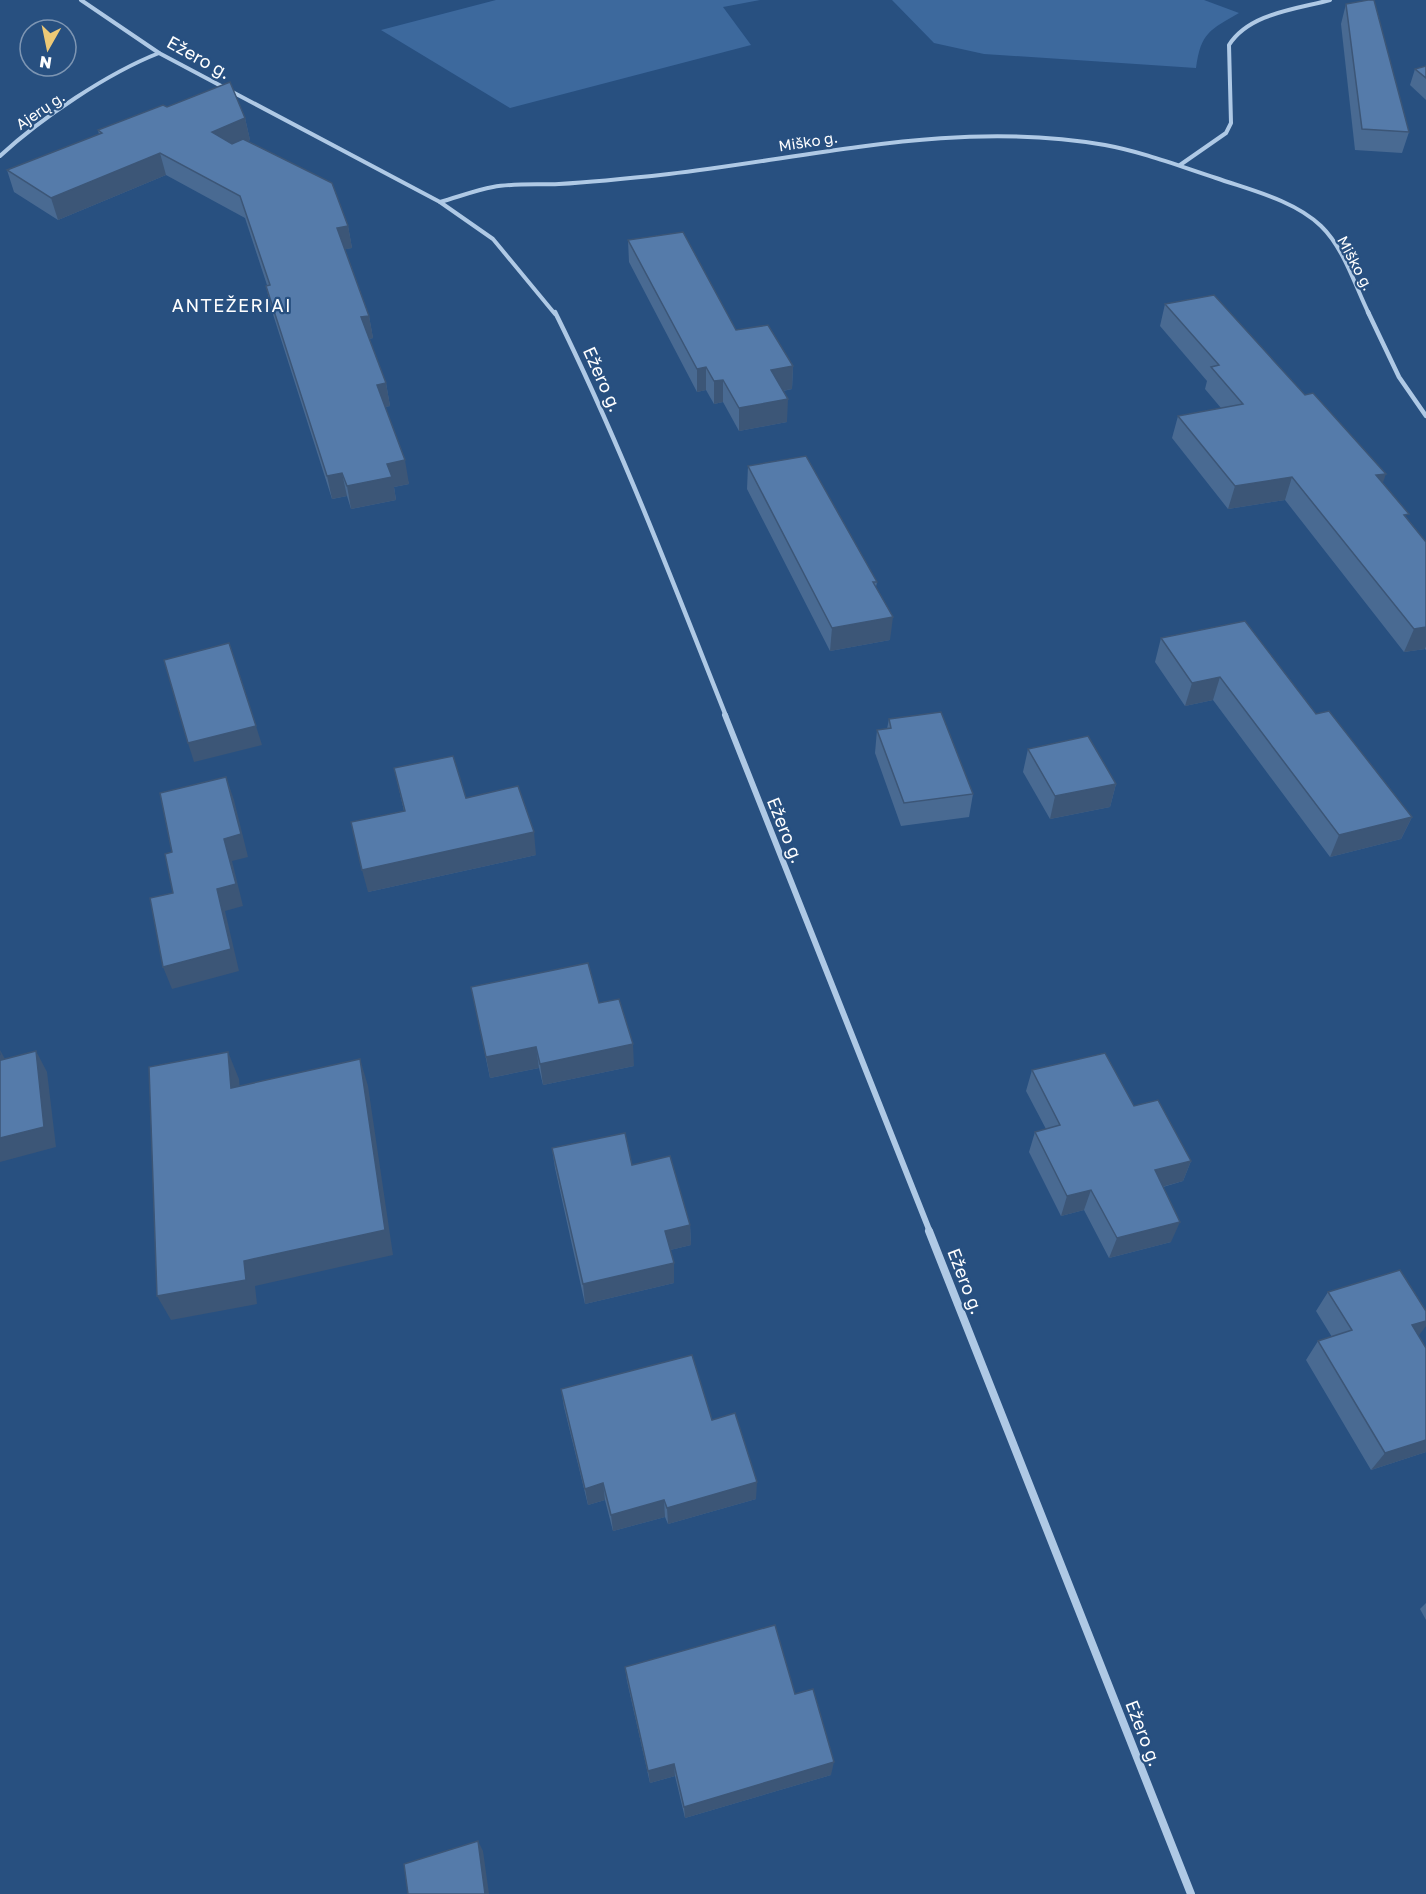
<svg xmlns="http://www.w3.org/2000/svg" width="1426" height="1894" viewBox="0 0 1426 1894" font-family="'Golos Text',sans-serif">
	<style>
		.green { fill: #3d699d }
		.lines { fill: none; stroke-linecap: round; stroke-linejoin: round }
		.minor-far3 { stroke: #afc9e5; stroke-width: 4 }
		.minor-far2 { stroke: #afc9e5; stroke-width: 4.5 }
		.minor-far1 { stroke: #afc9e5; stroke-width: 6 }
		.minor { stroke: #afc9e5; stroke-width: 8 }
		.wall { fill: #496a92 }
		.shaded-wall { fill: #3c5677 }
		.building { fill: #557baa; stroke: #3c5677; stroke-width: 1.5 }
		.labels { text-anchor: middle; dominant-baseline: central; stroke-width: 4.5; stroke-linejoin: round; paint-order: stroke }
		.far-street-label { font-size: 15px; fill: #fff; stroke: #285080 }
		.street-label { font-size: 18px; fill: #fff; stroke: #285080 }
		.far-quarter-label { font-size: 18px; letter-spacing: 1.5px; fill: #fff; stroke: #285080 }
	</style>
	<rect width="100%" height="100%" fill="#285080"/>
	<!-- green -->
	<g class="green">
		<path d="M496 0H760L723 7 751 45 510 108 381 30Z"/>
		<path d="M892 0H1204L1239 13C1210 30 1201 32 1196 68L984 54 934 43Z"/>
	</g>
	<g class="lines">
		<!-- minor-far3 -->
		<g class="minor-far3">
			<path d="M81 0 159 53 440 202 493 239 555 314"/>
			<path d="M0 156C41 118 108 73 159 53"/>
			<path d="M1180 165 1226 133 1231 123 1229 45C1249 13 1297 9 1330 0"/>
			<path d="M440 202C458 197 476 190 493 187 514 183 538 185 559 184 596 182 633 178 669 174 816 157 956 119 1105 145 1143 152 1179 166 1216 178 1250 190 1294 200 1321 226 1344 248 1355 286 1369 314"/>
		</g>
		<!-- minor-far2 -->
		<g class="minor-far2">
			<path d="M555 312C620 443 672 580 726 716"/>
			<path d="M1368 312 1399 377 1426 416"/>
		</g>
		<!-- minor-far1 -->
		<path class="minor-far1" d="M725 715 930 1232"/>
		<!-- minor -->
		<path class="minor" d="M929 1231 1191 1894"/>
	</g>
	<!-- wall -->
	<g class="wall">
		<path d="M1346 4 1409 132 1402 153 1355 150 1341 24Z"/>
		<path d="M1426 66V100L1410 85 1415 69Z"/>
		<path d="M167 107 245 118 250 140 247 141 348 226 352 248 345 249 369 316 373 338 369 339 386 383 390 406 385 407 409 484 394 487 396 500 351 509 347 496 332 499 271 308 266 286 267 285 245 218 166 175 58 220 14 192 7 170 99 134 98 130Z"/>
		<path d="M628 240 736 330 793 366 792 389 783 391 787 422 739 431 723 402 714 404 706 390 697 392 629 262Z"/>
		<path d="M1165 304 1383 483 1407 518 1426 542V650L1425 649 1404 652 1285 500 1228 509 1172 438 1178 416 1221 408 1205 389 1207 381 1160 326Z"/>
		<path d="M748 466 877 582 876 587 890 640 830 651 747 489Z"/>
		<path d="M1161 638 1316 714 1412 817 1401 839 1330 857 1213 700 1185 706 1155 662Z"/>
		<path d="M889 719 973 794 969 817 901 826 875 753 877 730 887 729Z"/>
		<path d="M1028 749 1116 784 1110 807 1050 819 1023 772Z"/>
		<path d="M394 768 466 798 536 855 368 892 404 811Z"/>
		<path d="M471 987 599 1003 634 1066 543 1085 539 1068 490 1078Z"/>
		<path d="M1032 1070 1134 1106 1191 1161 1183 1181 1163 1187 1171 1242 1109 1258 1084 1210 1061 1216 1029 1152 1035 1132 1046 1129 1026 1091Z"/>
		<path d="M552 1148 632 1165 690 1225 691 1245 670 1250 674 1263V1283L585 1304 555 1168Z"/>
		<path d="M1328 1292 1419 1336 1426 1452 1371 1470 1306 1360 1318 1341 1332 1337 1316 1311Z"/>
		<path d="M561 1389 712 1420 756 1499 668 1524 665 1517 613 1531 605 1500 588 1505 564 1407Z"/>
		<path d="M1426 1603V1620L1420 1609Z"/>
		<path d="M625 1667 795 1694 831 1775 685 1818 675 1776 650 1783 627 1681Z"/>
	</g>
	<!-- shaded-wall -->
	<g class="shaded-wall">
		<path d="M245 118 250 140 217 154 212 132Z"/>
		<path d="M160 153 166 175 58 220 51 198Z"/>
		<path d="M348 226 352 248 341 250 337 228Z"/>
		<path d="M369 316 373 338 365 340 361 317Z"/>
		<path d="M793 366 792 389 770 393 771 370Z"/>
		<path d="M706 367V390L697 392V369Z"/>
		<path d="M723 380V402L714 404V381Z"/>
		<path d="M386 383 390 406 381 408 377 385Z"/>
		<path d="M788 399 787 422 739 431V408Z"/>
		<path d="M405 460 409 484 394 487 396 500 351 509 347 486 387 464Z"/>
		<path d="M342 473 347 496 332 499 327 476Z"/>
		<path d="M1386 474 1378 496 1376 475Z"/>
		<path d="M1292 477 1285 500 1228 509 1235 486Z"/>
		<path d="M893 617 890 640 830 651 832 628Z"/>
		<path d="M1426 627V646L1425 649 1404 652 1414 629Z"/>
		<path d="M1220 677 1213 700 1185 706 1192 683Z"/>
		<path d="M256 726 262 745 194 762 188 743Z"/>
		<path d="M226 777 234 800 248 857 232 861 243 906 225 911 239 971 172 989 163 967 217 889 224 839Z"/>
		<path d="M1116 784 1110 807 1050 819 1055 796Z"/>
		<path d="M1412 817 1401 839 1330 857 1339 835Z"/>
		<path d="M534 832 536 855 368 892 362 870Z"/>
		<path d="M633 1044 634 1066 543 1085 540 1064Z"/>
		<path d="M536 1047 539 1068 490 1078 486 1057Z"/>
		<path d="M0 1050 11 1070 1 1060Z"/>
		<path d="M36 1051 47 1072 56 1147 0 1162V1138Z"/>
		<path d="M228 1052 239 1079 242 1114 231 1088Z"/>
		<path d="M360 1059 368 1086 393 1255 255 1286 257 1304 171 1320 157 1296 244 1261Z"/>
		<path d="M1191 1161 1183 1181 1147 1191 1155 1170Z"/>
		<path d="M1091 1190 1084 1210 1061 1216 1067 1196Z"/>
		<path d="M1180 1222 1171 1242 1109 1258 1117 1238Z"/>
		<path d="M690 1225 691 1245 666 1251 665 1231Z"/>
		<path d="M674 1263V1283L585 1304 583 1284Z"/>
		<path d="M1426 1321V1326L1417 1338 1412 1325Z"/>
		<path d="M1426 1440V1452L1371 1470 1385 1453Z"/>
		<path d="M757 1482 756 1499 668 1524 667 1508Z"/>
		<path d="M603 1483 605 1500 588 1505 585 1489Z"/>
		<path d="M664 1500 665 1517 613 1531 611 1515Z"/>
		<path d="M834 1762 831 1775 685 1818 684 1807Z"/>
		<path d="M674 1764 675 1776 650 1783 648 1771Z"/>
		<path d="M478 1841 483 1851 489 1894H485Z"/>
	</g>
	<!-- building -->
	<g class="building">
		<path d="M1368 0H1374L1409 132 1362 129 1346 4Z"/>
		<path d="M1426 66V78L1415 69Z"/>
		<path d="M230 82 245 118 212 132 232 144 243 139 332 183 348 226 337 228 369 316 361 317 386 383 377 385 405 460 387 464 392 477 347 486 342 473 327 476 266 286 270 285 240 196 160 153 51 198 7 170 102 133 98 130 163 105 167 107Z"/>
		<path d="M683 232 736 330 768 325 793 366 771 370 788 399 739 408 723 380 714 381 706 367 697 369 628 240Z"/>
		<path d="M1214 295 1305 395 1313 393 1386 474 1376 475 1409 514 1404 515 1426 542V627L1414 629 1292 477 1235 486 1178 416 1243 404 1211 367 1219 365 1165 304Z"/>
		<path d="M806 456 877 582H873L893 617 832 628 748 466Z"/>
		<path d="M1245 621 1316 714 1329 711 1412 817 1339 835 1220 677 1192 683 1161 638Z"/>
		<path d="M229 643 256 726 188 743 164 660Z"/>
		<path d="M941 712 973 794 904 803 877 730 891 728 889 719Z"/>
		<path d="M1088 736 1116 784 1055 796 1028 749Z"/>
		<path d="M453 756 466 798 518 786 534 832 362 870 351 822 405 811 394 768Z"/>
		<path d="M226 777 241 834 224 839 236 884 217 889 231 949 163 967 150 898 173 893 165 854 172 852 160 793Z"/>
		<path d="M588 963 599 1003 619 999 633 1044 540 1064 536 1047 486 1057 471 987Z"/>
		<path d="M36 1051 44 1127 0 1138V1055L1 1060Z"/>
		<path d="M228 1052 231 1088 360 1059 385 1230 244 1261 246 1280 157 1296 149 1067Z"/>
		<path d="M1105 1053 1134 1106 1158 1100 1191 1161 1155 1170 1180 1222 1117 1238 1091 1190 1067 1196 1035 1132 1060 1125 1032 1070Z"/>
		<path d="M625 1133 632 1165 670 1156 690 1225 665 1231 674 1263 583 1284 552 1148Z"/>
		<path d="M1400 1270 1426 1311V1321L1412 1325 1426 1348V1440L1385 1453 1318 1341 1352 1330 1328 1292Z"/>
		<path d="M692 1355 712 1420 735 1413 757 1482 667 1508 664 1500 611 1515 603 1483 585 1489 561 1389Z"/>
		<path d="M775 1625 795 1694 813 1689 834 1762 684 1807 674 1764 648 1771 625 1667Z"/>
		<path d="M478 1841 485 1894H408L404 1864Z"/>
	</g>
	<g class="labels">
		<!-- far-street labels -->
		<g class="far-street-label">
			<text transform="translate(40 110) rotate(-34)">Ajerų g.</text>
			<text transform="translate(808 141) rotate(-9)">Miško g.</text>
			<text transform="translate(1356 263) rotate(62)">Miško g.</text>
		</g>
		<!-- street labels -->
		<g class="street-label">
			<text transform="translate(199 57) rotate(29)">Ežero g.</text>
			<text transform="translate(603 379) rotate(66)">Ežero g.</text>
			<text transform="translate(786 830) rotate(68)">Ežero g.</text>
			<text transform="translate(966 1281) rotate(69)">Ežero g.</text>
			<text transform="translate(1144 1733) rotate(69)">Ežero g.</text>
		</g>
		<!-- far-quarter labels -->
		<g class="far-quarter-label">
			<text x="232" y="305">ANTEŽERIAI</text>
		</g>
	</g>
	<!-- north arrow -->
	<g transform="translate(48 48) rotate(189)"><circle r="28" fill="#285080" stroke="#7e96b3" stroke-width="1.5"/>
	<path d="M0-4.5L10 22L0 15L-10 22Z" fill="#edc976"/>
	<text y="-9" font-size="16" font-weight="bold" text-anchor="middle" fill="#ffffff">N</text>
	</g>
</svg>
